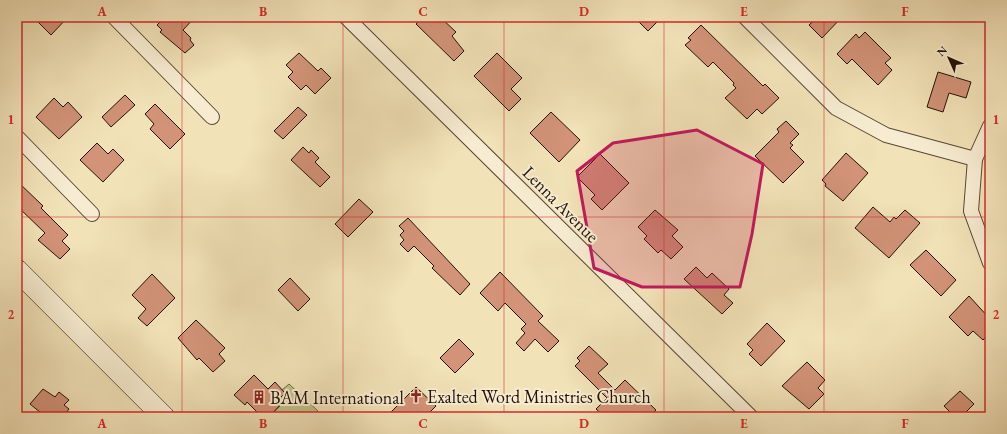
<svg xmlns="http://www.w3.org/2000/svg" width="1007" height="434" viewBox="0 0 1007 434" font-family="'EB Garamond',serif">
	<style>
		.green { fill: #c2c189; stroke: #726a47 }
		.building { fill: #d29378; stroke: #231205 }
		.lines { fill: none; stroke-linecap: round; stroke-linejoin: round }
		.street-casing { stroke: #574632; stroke-width: 16 }
		.secondary-casing { stroke: #231205; stroke-width: 22 }
		.street { stroke: #f7ecd1; stroke-width: 14 }
		.secondary { stroke: #f7ecd1; stroke-width: 21 }
		.marked { fill: #c2185b; fill-opacity: 0.2; stroke: #c2185b; stroke-width: 3; stroke-linejoin: round }
		.grid { fill: none; stroke: #d62828; stroke-width: 1; stroke-opacity: 0.55 }
		.labels { text-anchor: middle; dominant-baseline: central; stroke-width: 4; stroke-linejoin: round; paint-order: stroke }
		.street-label { font-size: 18px; fill: #231205; stroke: #f7ecd1 }
		.poi-label { font-size: 18px; fill: #231205; stroke: #f7ecd1; text-anchor: start }
		.neatline { fill: none; stroke: #d62828; stroke-width: 1.5 }
		.grid-label { font-size: 13px; text-anchor: middle; font-weight: bold; fill: #d62828 }
	</style>
	<rect width="100%" height="100%" fill="#f2e2b8"/>
	<filter id="stains"><feTurbulence type="fractalNoise" baseFrequency=".005" numOctaves="4"/><feColorMatrix values="0 0 0 0 .2 0 0 0 0 .09 0 0 0 0 .02 0 0 0 .5 -.17"/></filter>
	<radialGradient id="worn" r=".72"><stop offset=".6" stop-color="#630" stop-opacity="0"/><stop offset="1" stop-color="#630" stop-opacity=".3"/></radialGradient>
	<!-- green -->
	<path class="green" d="M289 384 318 411 312 417H269L282 404 278 400 285 394 282 390Z"/>
	<!-- building -->
	<g class="building">
		<path d="M33 17H68L51 35Z"/>
		<path d="M165 17H195L183 30 191 38 190 40 194 45 185 53 160 32 162 30 157 25Z"/>
		<path d="M423 17H440L456 32 452 36 464 51 454 61 416 24Z"/>
		<path d="M634 17H662L648 31Z"/>
		<path d="M818 17H842L822 38 809 25Z"/>
		<path d="M701 25 763 86 765 84 779 98 762 114 757 109 747 119 725 98 736 88 733 85 734 83 713 62 708 67 685 45 691 40 688 38Z"/>
		<path d="M865 32 891 58 885 63 892 70 878 85 852 59 847 64 837 54 856 34 859 38Z"/>
		<path d="M299 53 318 71 321 68 331 78 315 94 306 85 301 90 288 77 293 72 286 65Z"/>
		<path d="M497 53 522 78 511 89 521 99 509 111 474 76Z"/>
		<path d="M938 72 971 82 966 98 949 93 943 112 927 107Z"/>
		<path d="M125 95 135 105 111 127 102 117Z"/>
		<path d="M54 98 63 107 68 102 82 117 59 139 36 117Z"/>
		<path d="M155 104 185 134 170 149 150 129 154 124 145 114Z"/>
		<path d="M298 107 307 115 283 139 274 131Z"/>
		<path d="M551 112 580 140 559 162 530 133Z"/>
		<path d="M786 121 799 134 790 143 793 145 790 148 804 162 783 183 755 156 779 132 777 129Z"/>
		<path d="M97 143 108 154 113 149 124 160 103 182 80 160Z"/>
		<path d="M303 147 309 153 311 150 319 158 315 162 330 177 320 187 291 160Z"/>
		<path d="M846 153 868 173 843 201 825 186 826 184 822 180Z"/>
		<path d="M600 154 629 183 602 210 591 199 595 195 577 177Z"/>
		<path d="M17 181 43 206 41 208 68 235 62 241 70 249 60 259 38 240 45 233 17 206Z"/>
		<path d="M359 199 373 212 348 237 335 224Z"/>
		<path d="M873 207 890 222 894 217 896 219 905 210 920 223 889 258 855 228Z"/>
		<path d="M655 210 678 230 672 236 683 247 671 259 661 250 658 253 644 239 647 236 638 227Z"/>
		<path d="M408 218 470 284 460 295 432 268 434 266 414 246 408 252 400 244 404 240 400 235 404 231 399 226Z"/>
		<path d="M926 250 956 280 941 296 910 265Z"/>
		<path d="M696 267 707 278 712 273 729 289 724 295 733 303 722 314 684 279Z"/>
		<path d="M500 272 543 316 538 321 559 341 548 352 535 339 524 351 516 343 525 333 521 329 526 324 505 303 498 311 480 293Z"/>
		<path d="M152 274 175 298 147 326 138 318 146 309 132 295Z"/>
		<path d="M290 278 310 299 298 311 278 290Z"/>
		<path d="M969 296 990 319V333L983 340 973 331 968 336 949 317Z"/>
		<path d="M196 320 225 348 219 354 225 361 213 372 199 358 197 360 178 338Z"/>
		<path d="M767 323 785 341 761 366 749 354 753 350 747 344Z"/>
		<path d="M459 339 474 354 455 373 440 358Z"/>
		<path d="M589 346 608 364 598 373 615 390 625 380 656 410 649 417H605L596 409 607 398 575 366 580 361 577 358Z"/>
		<path d="M807 362 825 380 818 388 824 394 809 409 782 386Z"/>
		<path d="M254 375 268 389 275 382 285 393 278 400 282 403 269 417H262L247 402 245 405 234 395Z"/>
		<path d="M416 387 436 406 425 417H386Z"/>
		<path d="M43 389 55 397 59 392 69 400 64 405 69 409 63 417H46L30 404Z"/>
		<path d="M960 391 974 404 961 417H955L944 406Z"/>
	</g>
	<g class="lines">
		<!-- street casing -->
		<g class="street-casing">
			<g id="street">
				<path d="M114 17 212 117"/>
				<path d="M346 17 751 417"/>
				<path d="M745 17 836 108 886 135 975 159"/>
				<path d="M990 126 975 159 971 211 990 263"/>
				<path d="M17 137 92 214"/>
			</g>
		</g>
		<!-- secondary casing -->
		<g class="secondary-casing">
			<path id="secondary" d="M17 270 164 417"/>
		</g>
		<!-- street -->
		<use href="#street" class="street"/>
		<!-- secondary -->
		<use href="#secondary" class="secondary"/>
	</g>
	<!-- marked area -->
	<path class="marked" d="M697 130 763 164 752 234 740 287H642L594 268 577 171 613 143Z"/>
	<!-- grid -->
	<path class="grid" d="M182 17V417M343 17V417M504 17V417M664 17V417M824 17V417M17 217H990"/>
	<!-- icons -->
	<defs>
		<g id="church-bare" transform="scale(1.08)"><path d="M-1.2-6h2.4v3.5h3.3v2.4h-3.3V6h-2.4V-.1h-3.3v-2.4h3.3Z" fill="#8f2418" stroke="#f7ecd1" stroke-width="2.5" paint-order="stroke"/></g>
		<g id="building-bare" transform="scale(1.08)"><path d="M-4-6H4V6H1V3H-1V6H-4ZM-2.5-4.3h1.7v1.8h-1.7ZM.8-4.3h1.7v1.8H.8ZM-2.5-1h1.7V.8h-1.7ZM.8-1h1.7V.8H.8Z" fill="#8f2418" stroke="#f7ecd1" stroke-width="2.5" paint-order="stroke"/></g>
	</defs>
	<g fill-rule="evenodd">
		<use href="#church-bare" x="416" y="396"/>
		<use href="#building-bare" x="259" y="397"/>
	</g>
	<g class="labels">
		<!-- street labels -->
		<g class="street-label">
			<text transform="translate(561 204) rotate(45)">Lenna Avenue</text>
		</g>
		<!-- poi labels -->
		<g class="poi-label">
			<text x="427" y="396">Exalted Word Ministries Church</text>
			<text x="270" y="397">BAM International</text>
		</g>
	</g>
	<!-- margin -->
	<rect width="1007" height="434" fill="none" stroke="#f2e2b8" stroke-width="44"/>
	<!-- north arrow -->
	<g transform="translate(949 58) rotate(315)" stroke="#f7ecd1" stroke-width="3" paint-order="stroke">
	<path d="M0-3L7 15L0 10L-7 15Z" fill="#231205"/>
	<text y="-6" font-size="11" font-weight="bold" text-anchor="middle" fill="#231205">N</text>
	</g>
	<rect x="22" y="22" width="963" height="390" class="neatline"/>
	<g class="grid-label">
		<text x="102" y="16">A</text>
		<text x="263" y="16">B</text>
		<text x="423" y="16">C</text>
		<text x="584" y="16">D</text>
		<text x="744" y="16">E</text>
		<text x="905" y="16">F</text>
		<text x="11" y="124">1</text>
		<text x="996" y="124">1</text>
		<text x="11" y="319">2</text>
		<text x="996" y="319">2</text>
		<text x="102" y="428">A</text>
		<text x="263" y="428">B</text>
		<text x="423" y="428">C</text>
		<text x="584" y="428">D</text>
		<text x="744" y="428">E</text>
		<text x="905" y="428">F</text>
	</g>
	<rect width="100%" height="100%" filter="url(#stains)"/>
	<rect width="100%" height="100%" fill="url(#worn)"/>
</svg>
